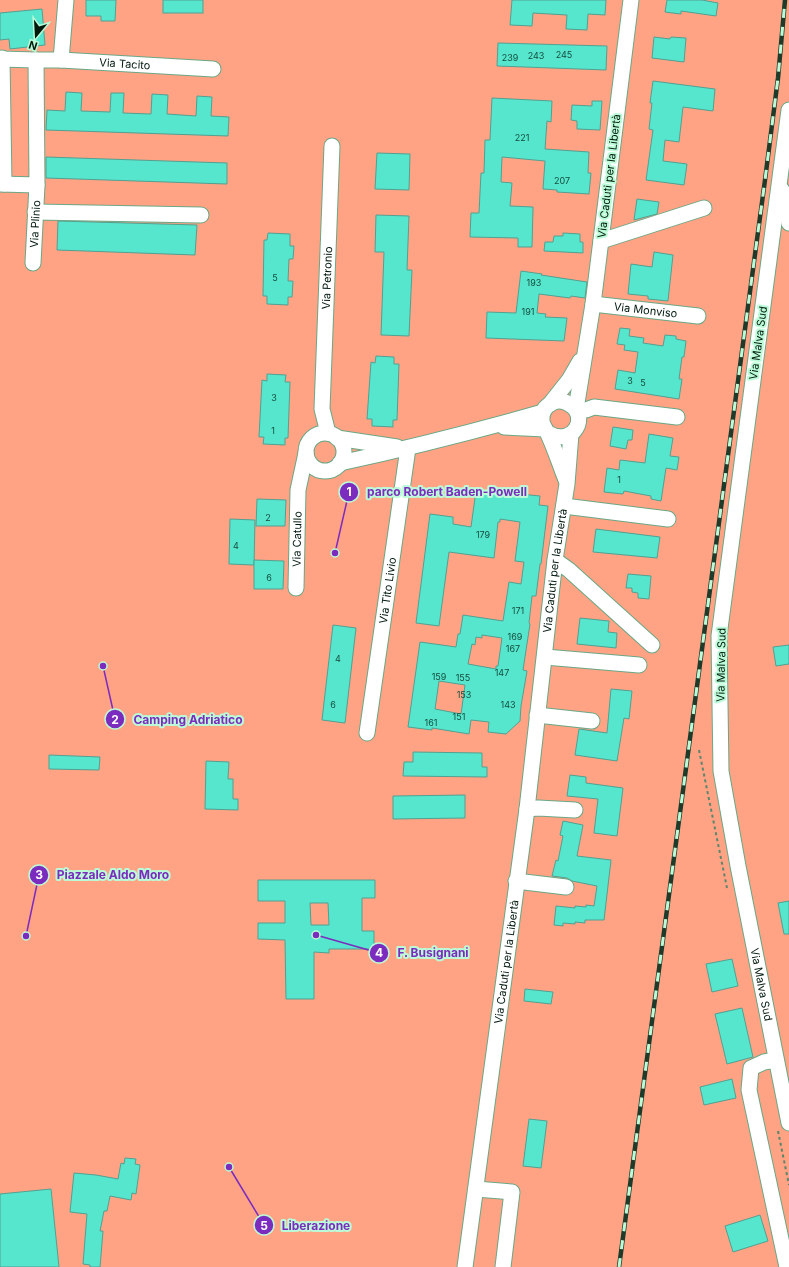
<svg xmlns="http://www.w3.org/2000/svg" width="789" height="1267" viewBox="0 0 789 1267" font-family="Inter,sans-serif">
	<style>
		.green { fill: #ffa384 }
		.building { fill: #55e6cd; stroke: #52a091; fill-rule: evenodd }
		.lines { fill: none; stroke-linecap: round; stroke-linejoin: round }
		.minor-casing { stroke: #6aa785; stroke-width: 17 }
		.path { stroke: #5b866e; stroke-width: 2; stroke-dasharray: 3 3; stroke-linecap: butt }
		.minor { stroke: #fff; stroke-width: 15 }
		.rail-casing { stroke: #1d3b2b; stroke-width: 4.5 }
		.rail { stroke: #bbfbd7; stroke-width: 3; stroke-dasharray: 9; stroke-linecap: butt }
		.labels { text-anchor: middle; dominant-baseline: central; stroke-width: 4; stroke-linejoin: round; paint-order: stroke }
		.number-label { font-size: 9px; fill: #164c3d }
		.street-label { font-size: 11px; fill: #01190d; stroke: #bbfbd7 }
		.leader { fill: none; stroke: #7b2cbf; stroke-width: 1.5 }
		.callout-dot { fill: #7b2cbf; stroke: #bbfbd7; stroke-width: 1.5 }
		.mark-label { font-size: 12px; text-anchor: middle; font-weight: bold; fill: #fff }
		.callout-label { font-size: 12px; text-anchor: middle; font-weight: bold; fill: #7b2cbf; stroke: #bbfbd7; stroke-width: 4; stroke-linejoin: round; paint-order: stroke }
	</style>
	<rect width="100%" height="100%" fill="#bbfbd7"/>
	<!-- green -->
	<rect class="green" x="0" y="0" width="789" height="1267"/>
	<!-- building -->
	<g class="building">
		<path d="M86 0H116L115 21H101V16H86Z"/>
		<rect x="163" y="0" width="40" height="13"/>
		<path d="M512 0H606L605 15 588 14 587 30 566 29 567 15 533 13 532 26 510 25Z"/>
		<path d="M667 0H702L718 3 716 16 681 11V14L665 12Z"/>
		<path d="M42 9 45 45 10 49 9 39 0 40V13Z"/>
		<path d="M654 37 670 39 671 37 686 38 684 62 652 58Z"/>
		<path d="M498 43 607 46 606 70 497 66Z"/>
		<path d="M653 81 715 89 713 111 683 107 679 142 665 140 663 161 687 164 684 185 646 180 653 130 649 129 652 103H650Z"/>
		<path d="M66 92 82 93 81 111 110 112 111 93H124L123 113 151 114 152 94 168 95 167 114 196 116 197 96 212 97 211 116 229 117 228 136 46 130 47 110 65 111Z"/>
		<path d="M492 98 552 101 551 122 547 121 545 149 589 152 588 173H591L589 194 557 192V190L543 189 545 161 502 157 501 182 512 183 510 206 533 207 532 247H518V238L470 237 471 213H479L481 173H484L485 140H490Z"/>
		<path d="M592 101H602L600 130 577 129V121L571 120 572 105 592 106Z"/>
		<path d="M377 153 410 154 409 190 375 189Z"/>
		<path d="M46 157 227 163V184L46 178Z"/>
		<path d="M637 199 659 202 657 214 634 220Z"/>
		<path d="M376 215 409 216 407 270H412L409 336 381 335 384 252H375Z"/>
		<path d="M58 221 197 225 195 255 57 250Z"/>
		<path d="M268 233 290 234V246H294L293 259H289L288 281H293L292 297H288V305L267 304V296H263L264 240H267Z"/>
		<path d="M563 233 580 234V242H583V253L544 251 545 242H553L554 236H563Z"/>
		<path d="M654 252 673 255 668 301 648 299V296L628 294 631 264 652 267Z"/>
		<path d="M521 271 542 274 541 275 587 282 585 298 571 296 570 298 539 294 537 313 546 314 545 317 567 318 564 341 486 338 487 312 516 313Z"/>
		<path d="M620 328 630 329 629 336 644 338 643 343 663 346 665 335 676 336V339L686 341 684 357H682L679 379H682L679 399 615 389 618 370 635 373 638 352 624 350 625 345 617 344Z"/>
		<path d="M376 356 394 357V364H399L397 420H393V427L372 426V419H367L371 362 375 363Z"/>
		<path d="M267 374 286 375 285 382H290L288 438H285V445L263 444 264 437H259L262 380 267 381Z"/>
		<path d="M613 427 633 430 632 440H628L626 449 610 446Z"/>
		<path d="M649 434 673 438 670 456 679 457 677 470 666 468 661 501 651 499V496L624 491 623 494 604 492 607 468 619 470 620 460 645 463Z"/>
		<path d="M476 491 519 496 520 494 540 496 539 505 548 506 541 564H540L536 596H532L529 623 530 624 523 670 527 671 521 706 520 721 506 734 488 732 489 722 471 720 469 734 432 728V730L408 727 420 642 456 647 458 634H460L463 615 503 621 509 582 521 584 524 562 515 561 520 522 500 519V522H498L494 558 449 552 439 626 416 623 430 514 453 517V524L471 527ZM482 635 502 638 498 666H496V669L468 664 472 644 475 645 476 637 482 638ZM439 681 465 685 461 714 435 709Z"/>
		<path d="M257 499 286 500 285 526H256Z"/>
		<path d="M230 519 255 520 254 565 229 564Z"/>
		<path d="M596 529 660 537 657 558 593 552Z"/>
		<path d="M254 560 284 561 283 589H254Z"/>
		<path d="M628 574 651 576 649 599 638 598V593L632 592V588H626Z"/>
		<path d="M580 618 609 621 608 632 617 633 616 648 577 644Z"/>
		<path d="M333 625 356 628 345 723 322 720Z"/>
		<path d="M789 645V664L776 666 773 647Z"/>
		<path d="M611 689 632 691 629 719 624 718 617 761 575 755 579 729 607 733Z"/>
		<path d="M413 752 482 753V767H487V777L403 776 404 762H413Z"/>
		<path d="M49 755 100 757 99 770 49 769Z"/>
		<path d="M206 761 229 762 228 779H233V799H238V810L205 809Z"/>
		<path d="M570 775 586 777V783L623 788 617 836 594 833 598 799 567 796Z"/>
		<path d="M465 795V818L393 819V796Z"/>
		<path d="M563 821 583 825 577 856 611 860 604 920H585V923L575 922V924L563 923V926L554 925 556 906 575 908V906L586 907V905L594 906 597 886 572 881 567 878 552 876 556 860 558 861 563 836 560 835Z"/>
		<path d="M258 880H375V898H362V931H374V949H329V953L314 952V999H286L285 940 258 939V923H285V901H258ZM310 903H328L329 925H311Z"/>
		<path d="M789 901V934H784L778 903Z"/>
		<path d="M732 959 738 986 712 992 706 964Z"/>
		<path d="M525 989 553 992 551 1004 524 1001Z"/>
		<path d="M742 1008 753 1057 727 1064 715 1014Z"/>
		<path d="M732 1079 736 1098 704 1105 700 1087Z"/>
		<path d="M529 1119 547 1121 541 1168 523 1166Z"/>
		<path d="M125 1158 136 1159 135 1164 140 1165 136 1194 132 1193 131 1200 110 1196 107 1211H104L100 1231H103L100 1267H90V1265L83 1264 87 1214 70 1212 74 1173 96 1175 118 1179 121 1163 124 1164Z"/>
		<path d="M51 1189 59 1267H0V1194Z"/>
		<path d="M760 1215 768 1241 733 1252 725 1226Z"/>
	</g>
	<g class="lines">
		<!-- minor casing -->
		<g class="minor-casing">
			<g id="minor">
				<path d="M631 0 593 304 576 409 586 410 594 407 677 417"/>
				<path d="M2 58 4 184"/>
				<path id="s1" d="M0 59 36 60H61L213 69"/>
				<path d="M61 60 66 0"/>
				<path id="s2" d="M789 110 719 636 721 771 738 866 789 1123"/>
				<path d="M0 184 37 185 36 60"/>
				<path d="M782 190 789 223"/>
				<path d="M35 212 201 215"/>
				<path d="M601 241 704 208"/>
				<path id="s3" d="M33 263 37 185"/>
				<path id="s4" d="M593 304 698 316"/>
				<path d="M550 404 569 380 580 361"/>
				<path d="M504 427 545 429"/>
				<path id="s5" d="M328 433 322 409 332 146"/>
				<path d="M548 433C574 448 590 415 569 404 563 400 557 400 552 403 546 406 542 411 542 418 541 425 546 429 548 434 555 449 560 465 566 480"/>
				<circle cx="325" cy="452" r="19"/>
				<path d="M337 438 397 447"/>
				<path d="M340 463C409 448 476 431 543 412"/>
				<path d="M564 506 668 519"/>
				<path d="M555 560 569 570 652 645"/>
				<path id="s6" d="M296 588 298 490 306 453"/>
				<path d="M545 657 639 665"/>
				<path d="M537 715 592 721"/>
				<path id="s7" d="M367 733 408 448"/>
				<path d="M527 809 538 808 575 810"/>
				<path d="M516 881 566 887"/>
				<path d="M776 1060 764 1062 751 1068 749 1090 787 1267"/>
				<path d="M476 1189 512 1192 503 1267"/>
				<path id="s8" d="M465 1267 527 809 555 560 567 484 571 434"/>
			</g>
		</g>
		<!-- path -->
		<g class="path">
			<path d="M699 750 727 888"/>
			<path d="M778 1131 789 1185"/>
		</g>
		<!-- minor -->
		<use href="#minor" class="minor"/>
		<!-- rail casing -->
		<g class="rail-casing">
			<path id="rail" d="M619 1267 765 180 778 78 785 0"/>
		</g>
		<!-- rail -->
		<use href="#rail" class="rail"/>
	</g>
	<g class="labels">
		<!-- number labels -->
		<g class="number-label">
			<text x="564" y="54">245</text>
			<text x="536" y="55">243</text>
			<text x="510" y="57">239</text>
			<text x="522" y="137">221</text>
			<text x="562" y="180">207</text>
			<text x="275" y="277">5</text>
			<text x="534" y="282">193</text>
			<text x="528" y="311">191</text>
			<text x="630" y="380">3</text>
			<text x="643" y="382">5</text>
			<text x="274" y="397">3</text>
			<text x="273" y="430">1</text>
			<text x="619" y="479">1</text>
			<text x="268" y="517">2</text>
			<text x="483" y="534">179</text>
			<text x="236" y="545">4</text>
			<text x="269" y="577">6</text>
			<text x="518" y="610">171</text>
			<text x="515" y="636">169</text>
			<text x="513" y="648">167</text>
			<text x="338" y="658">4</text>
			<text x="502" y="672">147</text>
			<text x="439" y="676">159</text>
			<text x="463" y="677">155</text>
			<text x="464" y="694">153</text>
			<text x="333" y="704">6</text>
			<text x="508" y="704">143</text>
			<text x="459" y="716">151</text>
			<text x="431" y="722">161</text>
		</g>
		<!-- street labels -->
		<g class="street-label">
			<text stroke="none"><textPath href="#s1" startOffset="125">Via Tacito</textPath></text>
			<text transform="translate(609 176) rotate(-83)">Via Caduti per la Libertà</text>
			<text stroke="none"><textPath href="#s3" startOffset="39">Via Plinio</textPath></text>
			<text stroke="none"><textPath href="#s5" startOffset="156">Via Petronio</textPath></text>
			<text stroke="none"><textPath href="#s4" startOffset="53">Via Monviso</textPath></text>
			<text transform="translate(758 343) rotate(-82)">Via Malva Sud</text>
			<text stroke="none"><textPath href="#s6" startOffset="49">Via Catullo</textPath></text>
			<text stroke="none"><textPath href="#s8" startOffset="702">Via Caduti per la Libertà</textPath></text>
			<text stroke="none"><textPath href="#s7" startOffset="144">Via Tito Livio</textPath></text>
			<text transform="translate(721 665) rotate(-89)">Via Malva Sud</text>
			<text stroke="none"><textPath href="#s8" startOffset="308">Via Caduti per la Libertà</textPath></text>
			<text stroke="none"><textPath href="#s2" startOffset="883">Via Malva Sud</textPath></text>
		</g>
	</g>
	<!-- callouts -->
	<path class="leader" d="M335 553L349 492M103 666L115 719M26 936L39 875M316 935L379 953M229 1167L264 1225"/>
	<g class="callout-dot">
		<circle cx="335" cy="553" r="4"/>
		<circle cx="103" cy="666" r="4"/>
		<circle cx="26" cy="936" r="4"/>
		<circle cx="316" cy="935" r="4"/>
		<circle cx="229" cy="1167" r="4"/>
		<circle cx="349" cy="492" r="10"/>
		<circle cx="115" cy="719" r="10"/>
		<circle cx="39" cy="875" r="10"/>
		<circle cx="379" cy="953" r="10"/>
		<circle cx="264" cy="1225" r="10"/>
	</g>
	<g class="mark-label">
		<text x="349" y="496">1</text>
		<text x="115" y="724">2</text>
		<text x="39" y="879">3</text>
		<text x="379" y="957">4</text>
		<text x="264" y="1230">5</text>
	</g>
	<g class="callout-label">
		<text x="447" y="496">parco Robert Baden-Powell</text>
		<text x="188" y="724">Camping Adriatico</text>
		<text x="113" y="879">Piazzale Aldo Moro</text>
		<text x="433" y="957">F. Busignani</text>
		<text x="316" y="1230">Liberazione</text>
	</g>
	<!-- north arrow -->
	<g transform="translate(36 36) rotate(198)" stroke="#bbfbd7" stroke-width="3" paint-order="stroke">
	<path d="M0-3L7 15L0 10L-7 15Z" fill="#01190d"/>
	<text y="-6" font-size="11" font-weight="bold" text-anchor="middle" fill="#01190d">N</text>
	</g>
</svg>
